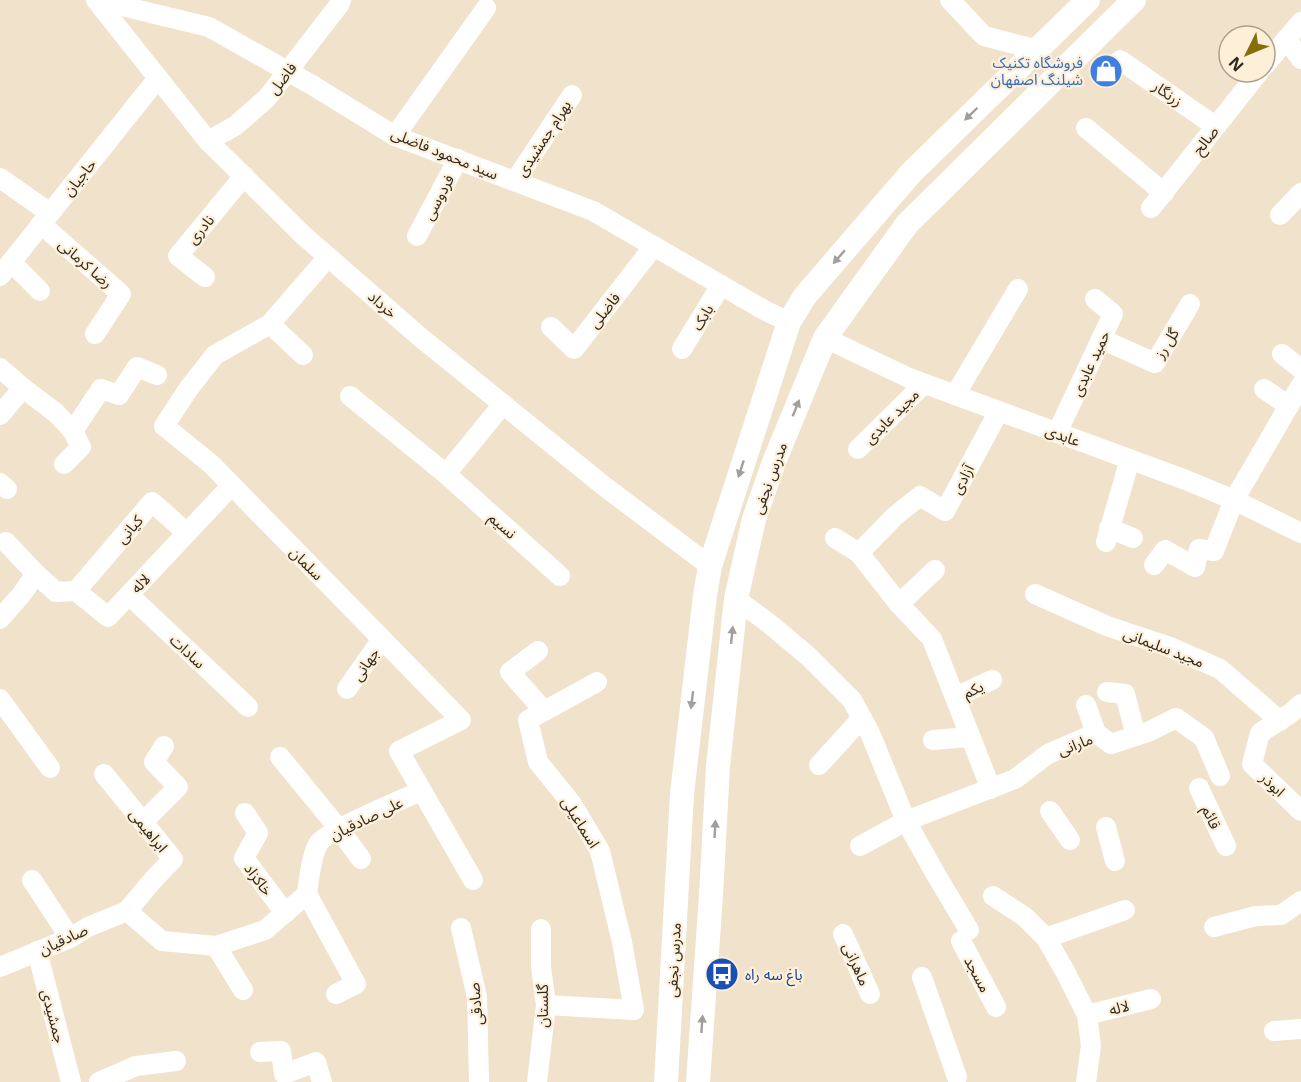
<svg xmlns="http://www.w3.org/2000/svg" width="1301" height="1082" viewBox="0 0 1301 1082" font-family="'Open Sans','Noto Sans Arabic',sans-serif">
	<style>
		.lines { fill: none; stroke-linecap: round; stroke-linejoin: round }
		.minor { stroke: #fff; stroke-width: 20 }
		.major { stroke: #fff; stroke-width: 24 }
		.oneway { fill: #a19f9b }
		.labels { text-anchor: middle; dominant-baseline: central; stroke-width: 4.5; stroke-linejoin: round; paint-order: stroke }
		.shop-label { font-size: 15px; fill: #366cbe; stroke: #feefd9; text-anchor: end }
		.street-label { font-size: 15px; fill: #2e2920; stroke: #feefd9 }
		.transit-label { font-size: 15px; fill: #164399; stroke: #feefd9; text-anchor: start }
	</style>
	<rect width="100%" height="100%" fill="#f1e2cc"/>
	<g class="lines">
		<!-- minor -->
		<g class="minor">
			<path d="M96 0 208 141 303 235 420 337 604 486 710 566"/>
			<path d="M97 0 209 27 312 85 395 136 593 211 764 310 789 322"/>
			<path d="M950 0 984 36 1038 50"/>
			<path d="M1286 39 1301 59"/>
			<path d="M1120 60 1215 126"/>
			<path d="M1265 65 1301 22"/>
			<path d="M1086 128 1164 193"/>
			<path d="M395 136 486 8"/>
			<path d="M208 141 235 126 267 98 339 5 341 0"/>
			<path d="M0 178 50 213"/>
			<path d="M515 181 572 95"/>
			<path d="M1151 208 1259 72"/>
			<path d="M1280 215 1301 193"/>
			<path d="M41 224 121 294 95 334"/>
			<path d="M417 236 458 159"/>
			<path d="M328 257 270 324 215 355 189 388 164 426 211 464 461 720 399 751 473 880"/>
			<path d="M11 262 40 291"/>
			<path d="M0 276 158 78"/>
			<path d="M205 277 178 256 244 176"/>
			<path d="M270 324 303 355"/>
			<path d="M551 327 574 349 654 246"/>
			<path d="M825 338 909 378 1186 480 1234 500 1301 533"/>
			<path d="M1101 339 1155 363 1190 304"/>
			<path d="M682 349 721 285"/>
			<path d="M1282 354 1301 369"/>
			<path d="M0 368 23 388 56 413 73 431 81 447 64 464"/>
			<path d="M1264 389 1289 406"/>
			<path d="M955 395 1018 289"/>
			<path d="M350 396 446 474 560 576"/>
			<path d="M0 415 23 388"/>
			<path d="M73 431 101 389 119 395 137 367 157 375"/>
			<path d="M1057 433 1113 314 1095 299"/>
			<path d="M858 449 924 384"/>
			<path d="M446 474 503 404"/>
			<path d="M0 483 7 489"/>
			<path d="M1109 528 1133 538"/>
			<path d="M835 538 859 553 899 604 932 639 991 789"/>
			<path d="M6 542 36 574 56 592 76 591 108 617 232 485"/>
			<path d="M1106 542 1130 459"/>
			<path d="M859 553 895 516 920 496 945 511 999 411"/>
			<path d="M1154 565 1165 550 1195 567 1199 549 1214 551 1234 500 1301 385"/>
			<path d="M76 591 152 502 187 533"/>
			<path d="M1035 594 1107 626 1170 647 1220 669 1280 721"/>
			<path d="M129 595 248 707"/>
			<path d="M736 599 771 625 808 656 852 700 870 733 906 821 935 873 969 930"/>
			<path d="M899 604 935 570"/>
			<path d="M0 619 21 595 36 574"/>
			<path d="M538 651 510 672 544 711"/>
			<path d="M347 689 382 639"/>
			<path d="M1107 692 1125 694 1136 736"/>
			<path d="M955 697 992 680"/>
			<path d="M0 699 50 768"/>
			<path d="M1301 704 1291 713 1260 733 1252 764 1301 811"/>
			<path d="M1086 705 1096 733"/>
			<path d="M933 740 969 737"/>
			<path d="M280 757 339 829 361 859"/>
			<path d="M819 765 862 718"/>
			<path d="M1199 788 1226 846"/>
			<path d="M1050 811 1070 840"/>
			<path d="M245 813 258 833 244 858 285 913"/>
			<path d="M143 822 178 787 154 762 164 746"/>
			<path d="M1106 827 1115 861"/>
			<path d="M860 846 906 821 1015 779 1048 754 1096 733 1111 744 1148 732 1176 718 1204 738 1220 776"/>
			<path d="M32 880 70 938"/>
			<path d="M307 894 356 984 336 994"/>
			<path d="M993 896 1025 917 1046 938 1066 973 1087 1015 1091 1046 1086 1082"/>
			<path d="M127 911 162 941 216 946 265 930 307 894C309 879 311 858 318 844 325 831 404 799 421 791"/>
			<path d="M1214 927 1256 916 1281 915 1301 901"/>
			<path d="M461 928 477 997 479 1082"/>
			<path d="M843 934 870 994"/>
			<path d="M1046 938 1125 910"/>
			<path d="M961 941 996 1007"/>
			<path d="M216 946 243 990"/>
			<path d="M37 951 71 1082"/>
			<path d="M0 967 70 938 88 927 127 911 153 880 173 859 104 774"/>
			<path d="M922 977 957 1077"/>
			<path d="M546 1005 634 1010 622 942 600 851 572 804 538 762 528 720 597 682"/>
			<path d="M1087 1015 1151 999"/>
			<path d="M1274 1031 1301 1029"/>
			<path d="M260 1052 281 1051 284 1074 316 1062 322 1082"/>
			<path d="M99 1082 136 1066 176 1061"/>
			<path d="M537 1082 546 1005 541 967V929"/>
		</g>
		<!-- major -->
		<g class="major">
			<path d="M666 1082 682 794 705 595 710 566 789 322 805 296 911 173 1088 0"/>
			<path d="M698 1082 711 895 718 766 736 599 754 519 774 462 825 338 907 224 1134 0"/>
		</g>
	</g>
	<!-- one-way arrows -->
	<defs><path id="oneway-solid" d="M-6-.8H1V-3.2L6.5 0L1 3.2V.8H-6Z" transform="scale(1.5)"/></defs>
	<g class="oneway">
		<use href="#oneway-solid" transform="translate(971 114) rotate(136)"/>
		<use href="#oneway-solid" transform="translate(839 257) rotate(131)"/>
		<use href="#oneway-solid" transform="translate(796 408) rotate(-68)"/>
		<use href="#oneway-solid" transform="translate(741 469) rotate(108)"/>
		<use href="#oneway-solid" transform="translate(732 635) rotate(-84)"/>
		<use href="#oneway-solid" transform="translate(692 700) rotate(97)"/>
		<use href="#oneway-solid" transform="translate(715 829) rotate(-87)"/>
		<use href="#oneway-solid" transform="translate(702 1024) rotate(-86)"/>
	</g>
	<!-- icons -->
	<defs>
		<g id="shop-disc" transform="scale(1.725)"><circle r="9.5" fill="#3f7fe0" stroke="#feefd9"/><path d="M-5-2.5h2.3a2.7 3.5 0 0 1 5.4 0H5L5.5 6h-11ZM-1.5-2.5h3a1.5 2.3 0 0 0-3 0Z" fill="#fff"/></g>
		<g id="bus-disc" transform="scale(1.725)"><circle r="9.5" fill="#1a4fb4" stroke="#feefd9"/><path d="M-5-6H5V4H4V6H2V4H-2V6H-4V4H-5ZM-3.5-4V0h7V-4ZM-3.5 1.2v1.5H-2V1.2ZM2 1.2v1.5H3.5V1.2Z" fill="#fff"/></g>
	</defs>
	<g fill-rule="evenodd">
		<use href="#shop-disc" x="1106" y="71"/>
		<use href="#bus-disc" x="722" y="974"/>
	</g>
	<g class="labels">
		<!-- shop labels -->
		<g class="shop-label">
			<text x="1083" y="62">فروشگاه تکنیک<tspan x="1083" dy="17">شیلنگ اصفهان</tspan></text>
		</g>
		<!-- street labels -->
		<g class="street-label">
			<text transform="translate(282 78) rotate(-52)">فاضل</text>
			<text transform="translate(1168 93) rotate(35)">زرنگار</text>
			<text transform="translate(543 138) rotate(-57)">بهرام جمشیدی</text>
			<text transform="translate(1205 140) rotate(-52)">صالح</text>
			<text transform="translate(445 153) rotate(22)">سید محمود فاضلی</text>
			<text transform="translate(79 177) rotate(-51)">حاجیان</text>
			<text transform="translate(438 197) rotate(-62)">فردوسی</text>
			<text transform="translate(200 229) rotate(-50)">نادری</text>
			<text transform="translate(86 263) rotate(41)">رضا کرمانی</text>
			<text transform="translate(383 304) rotate(41)">خرداد</text>
			<text transform="translate(604 310) rotate(-52)">فاضلی</text>
			<text transform="translate(702 317) rotate(-59)">بابک</text>
			<text transform="translate(1166 343) rotate(-58)">گل رز</text>
			<text transform="translate(1090 363) rotate(-65)">حمید عابدی</text>
			<text transform="translate(891 416) rotate(-45)">مجید عابدی</text>
			<text transform="translate(1063 435) rotate(20)">عابدی</text>
			<text transform="translate(769 478) rotate(-70)">مدرس نجفی</text>
			<text transform="translate(962 479) rotate(-62)">آزادی</text>
			<text transform="translate(503 525) rotate(42)">نسیم</text>
			<text transform="translate(129 529) rotate(-49)">کیانی</text>
			<text transform="translate(307 563) rotate(45)">سلمان</text>
			<text transform="translate(140 583) rotate(-47)">لاله</text>
			<text transform="translate(1164 647) rotate(21)">مجید سلیمانی</text>
			<text transform="translate(188 651) rotate(43)">سادات</text>
			<text transform="translate(365 664) rotate(-56)">جهانی</text>
			<text transform="translate(973 689) rotate(-25)">یکم</text>
			<text transform="translate(1075 744) rotate(-21)">مارانی</text>
			<text transform="translate(1273 784) rotate(43)">ابوذر</text>
			<text transform="translate(1212 817) rotate(65)">قائم</text>
			<text transform="translate(366 818) rotate(-26)">علی صادقیان</text>
			<text transform="translate(581 822) rotate(58)">اسماعیلی</text>
			<text transform="translate(149 830) rotate(51)">ابراهیمی</text>
			<text transform="translate(259 879) rotate(53)">خاکزاد</text>
			<text transform="translate(63 939) rotate(-25)">صادقیان</text>
			<text transform="translate(673 960) rotate(-87)">مدرس نجفی</text>
			<text transform="translate(857 964) rotate(66)">ماهرانی</text>
			<text transform="translate(978 974) rotate(62)">مسجد</text>
			<text transform="translate(475 1004) rotate(-96)">صادقی</text>
			<text transform="translate(542 1006) rotate(-90)">گلستان</text>
			<text transform="translate(1119 1007) rotate(-14)">لاله</text>
			<text transform="translate(54 1016) rotate(75)">جمشیدی</text>
		</g>
		<!-- transit labels -->
		<g class="transit-label">
			<text x="745" y="974">باغ سه راه</text>
		</g>
	</g>
	<!-- north arrow -->
	<g transform="translate(1247 54) rotate(227)"><circle r="28" fill="#feefd9" stroke="#aba08f" stroke-width="1.5"/>
	<path d="M0-4.5L10 22L0 15L-10 22Z" fill="#876d0b"/>
	<text y="-9" font-size="16" font-weight="bold" text-anchor="middle" fill="#2e2920">N</text>
	</g>
</svg>
